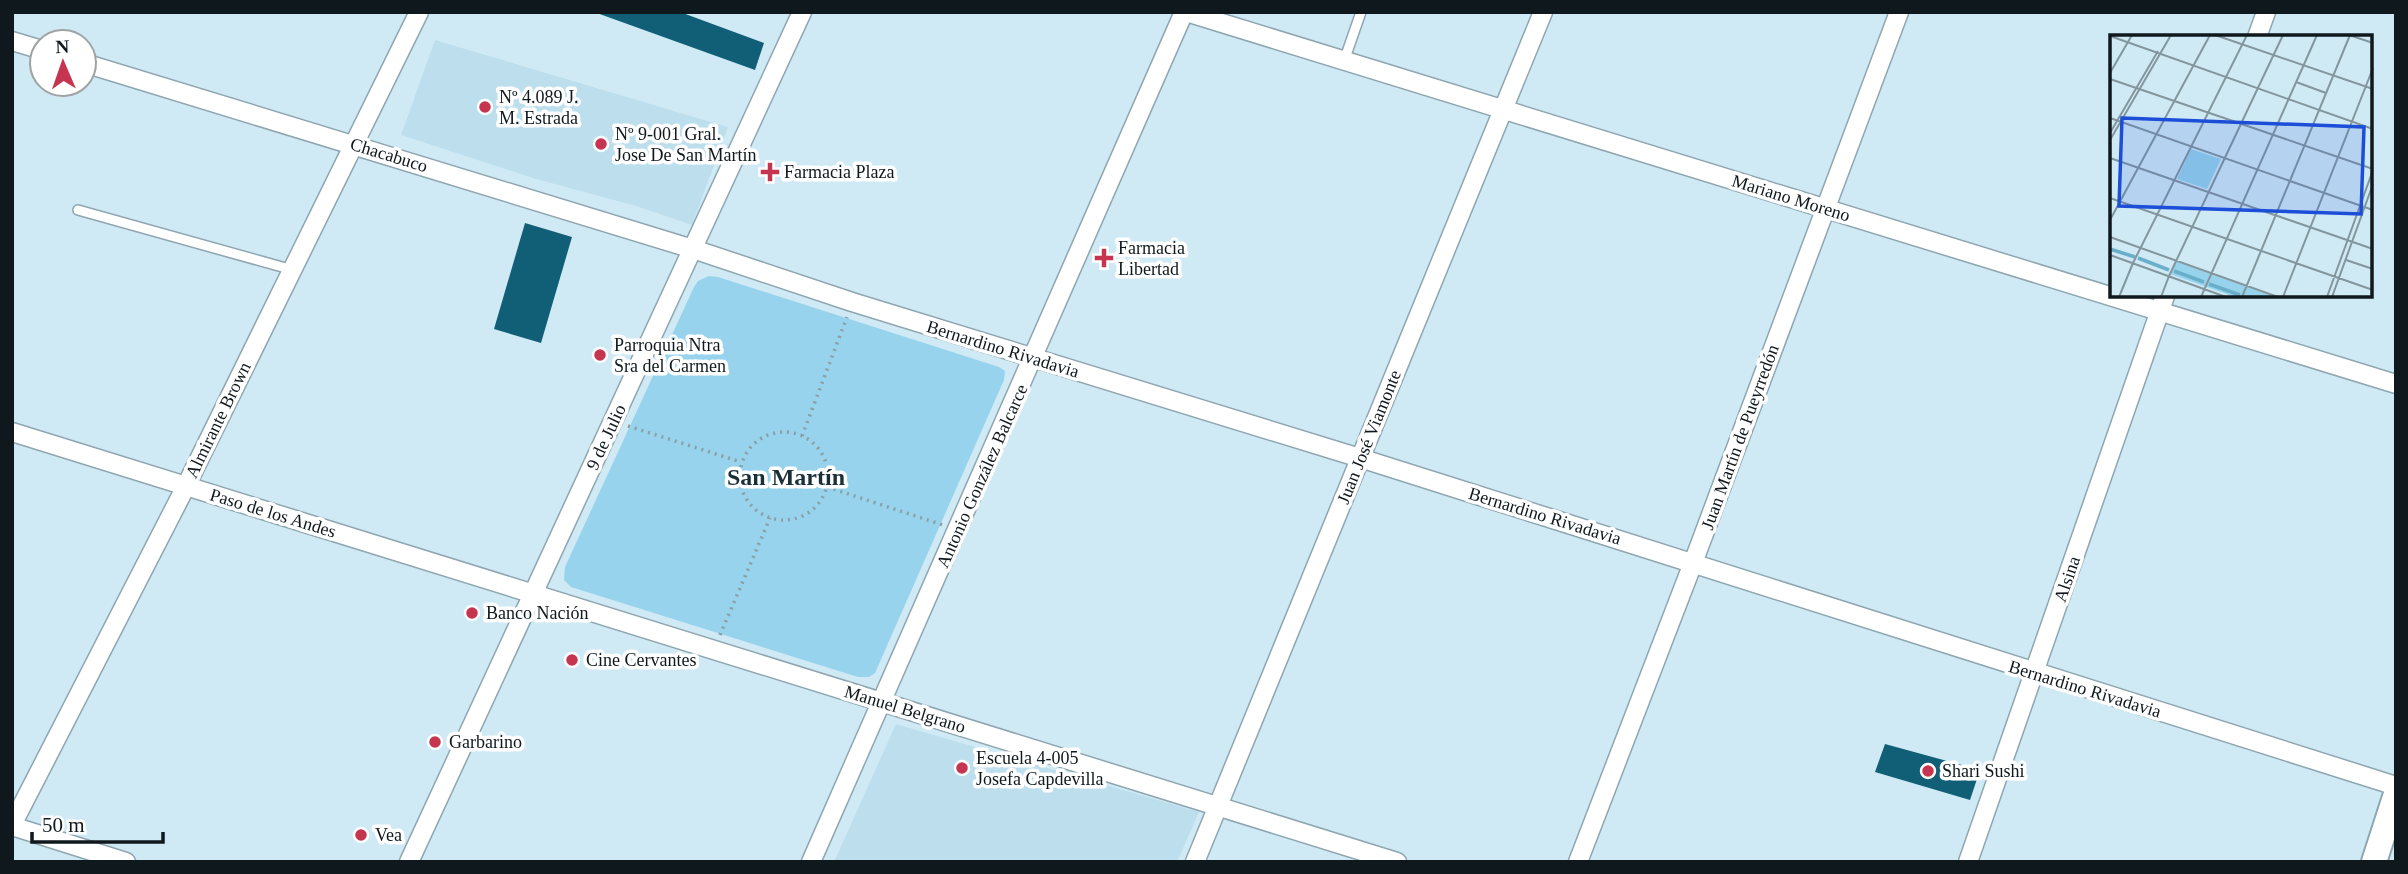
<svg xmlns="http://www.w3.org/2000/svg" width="2408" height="874" viewBox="0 0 2408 874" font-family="Georgia,serif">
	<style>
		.built { fill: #bddfed }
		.green { fill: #97d3ec }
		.building { fill: #115f77 }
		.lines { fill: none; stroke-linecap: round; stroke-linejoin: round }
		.lane-casing { stroke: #8ea6b0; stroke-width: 12 }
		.street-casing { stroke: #8ea6b0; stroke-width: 21 }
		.secondary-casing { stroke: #8ea6b0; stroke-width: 28 }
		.path { stroke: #8a9ea6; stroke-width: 3.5; stroke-dasharray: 2 5; stroke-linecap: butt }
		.lane { stroke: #fff; stroke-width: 9 }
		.street { stroke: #fff; stroke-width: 18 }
		.secondary { stroke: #fff; stroke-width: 24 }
		.poi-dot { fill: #c63550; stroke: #fff; stroke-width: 2.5 }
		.labels { text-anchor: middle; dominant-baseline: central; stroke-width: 7; stroke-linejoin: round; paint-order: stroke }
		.poi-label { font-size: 18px; fill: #0f181c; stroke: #fff; text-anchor: start }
		.street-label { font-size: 18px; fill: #0f181c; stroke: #fff }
		.district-label { font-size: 24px; font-weight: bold; fill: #1b2f38; stroke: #fff }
		.inset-river { fill: none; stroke: #6aafca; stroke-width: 3.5 }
		.inset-road { fill: none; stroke: #83969e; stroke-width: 2 }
		.view { fill: #1d4ed8; fill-opacity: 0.15; stroke: #1d4ed8; stroke-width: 3.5 }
		.inset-edge { fill: none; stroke: #0f181c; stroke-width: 3.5 }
	</style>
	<rect width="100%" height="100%" fill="#d0eaf5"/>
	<!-- built -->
	<g class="built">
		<path d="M435 40 728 127 692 225 636 206 536 179 401 135Z"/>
		<path d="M896 724 1199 812 1177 862H834Z"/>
	</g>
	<!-- green -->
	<path class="green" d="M709 276 718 277 999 367 1005 371 1004 380 875 673 869 677H858L571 587 564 580 565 567 694 287 698 281Z"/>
	<!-- building -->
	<g class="building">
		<path d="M594 12H680L764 43 755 70Z"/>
		<path d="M525 223 572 237 541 343 494 329Z"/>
		<path d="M1885 744 1980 770 1970 800 1875 772Z"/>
	</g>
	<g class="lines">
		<!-- lane casing -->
		<g class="lane-casing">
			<g id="lane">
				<path d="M1344 61 1361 12"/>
				<path d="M78 210 293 270"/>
			</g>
		</g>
		<!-- street casing -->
		<g class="street-casing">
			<g id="street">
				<path d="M1186 12 2396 384"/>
				<path d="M2257 37 2266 12"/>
				<path d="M12 41 42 50"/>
				<path d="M84 63 693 249 852 302 1360 458 2396 786"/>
				<path d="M12 432 1397 862"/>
				<path d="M12 825 186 486 419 12"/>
				<path d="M12 826 126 862"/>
				<path d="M409 862 802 12"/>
				<path d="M811 862 1184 12"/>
				<path d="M1195 862 1543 12"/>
				<path d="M1578 862 1693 563 1899 12"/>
				<path d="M1968 862 2165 296"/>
			</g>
		</g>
		<!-- secondary casing -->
		<g class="secondary-casing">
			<path id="secondary" d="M2374 862 2396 794"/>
		</g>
		<!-- path -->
		<g class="path">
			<path d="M628 426 741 462"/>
			<circle cx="784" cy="476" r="44"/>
			<path d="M802 436 847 317"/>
			<path d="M827 487 943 525"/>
			<path d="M720 635 770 518"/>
		</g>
		<!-- lane -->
		<use href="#lane" class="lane"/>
		<!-- street -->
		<use href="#street" class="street"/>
		<!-- secondary -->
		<use href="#secondary" class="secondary"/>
	</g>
	<!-- markers -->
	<g class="poi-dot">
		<circle cx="485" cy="107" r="7"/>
		<circle cx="601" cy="144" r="7"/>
		<path d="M766.5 161.5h7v7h7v7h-7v7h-7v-7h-7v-7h7z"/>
		<path d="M1100.5 247.5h7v7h7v7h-7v7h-7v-7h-7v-7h7z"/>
		<circle cx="600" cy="355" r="7"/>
		<circle cx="472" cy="613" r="7"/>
		<circle cx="572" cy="660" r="7"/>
		<circle cx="435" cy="742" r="7"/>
		<circle cx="962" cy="768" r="7"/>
		<circle cx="1928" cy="771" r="7"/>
		<circle cx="361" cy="835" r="7"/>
	</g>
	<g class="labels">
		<!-- poi labels -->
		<g class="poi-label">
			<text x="499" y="97">Nº 4.089 J.<tspan x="499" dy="21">M. Estrada</tspan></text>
			<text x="615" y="134">Nº 9-001 Gral.<tspan x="615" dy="21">Jose De San Martín</tspan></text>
			<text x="784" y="172">Farmacia Plaza</text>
			<text x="1118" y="248">Farmacia<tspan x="1118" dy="21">Libertad</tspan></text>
			<text x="614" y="345">Parroquia Ntra<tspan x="614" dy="21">Sra del Carmen</tspan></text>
			<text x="486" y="613">Banco Nación</text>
			<text x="586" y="660">Cine Cervantes</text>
			<text x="449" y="742">Garbarino</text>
			<text x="976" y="758">Escuela 4-005<tspan x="976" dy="21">Josefa Capdevilla</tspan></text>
			<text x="1942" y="771">Shari Sushi</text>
			<text x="375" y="835">Vea</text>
		</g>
		<!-- street labels -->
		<g class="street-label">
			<text transform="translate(389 155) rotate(17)">Chacabuco</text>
			<text transform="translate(1791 198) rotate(17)">Mariano Moreno</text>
			<text transform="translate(1003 349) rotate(17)">Bernardino Rivadavia</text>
			<text transform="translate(218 420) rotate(-64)">Almirante Brown</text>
			<text transform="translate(606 437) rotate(-65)">9 de Julio</text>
			<text transform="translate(1369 437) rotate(-68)">Juan José Viamonte</text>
			<text transform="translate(1740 437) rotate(-70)">Juan Martín de Pueyrredón</text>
			<text transform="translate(982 476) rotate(-66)">Antonio González Balcarce</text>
			<text transform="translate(273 513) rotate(17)">Paso de los Andes</text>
			<text transform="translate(1545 516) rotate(17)">Bernardino Rivadavia</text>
			<text transform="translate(2067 579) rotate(-71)">Alsina</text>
			<text transform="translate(2085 689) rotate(17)">Bernardino Rivadavia</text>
			<text transform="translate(905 709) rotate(17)">Manuel Belgrano</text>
		</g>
		<!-- district labels -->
		<g class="district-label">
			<text x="786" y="477">San Martín</text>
		</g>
	</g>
	<!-- overview -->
	<g transform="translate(2110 35)">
		<rect width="262" height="262" fill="#d0eaf5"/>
		<path d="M81 114 111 124 97 154 67 144ZM65 226 165 262H125L60 239Z" fill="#97d3ec"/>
		<path class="inset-river" d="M0 214 25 222M28 223 59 235M64 236 94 247M99 249 130 260"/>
		<path class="inset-road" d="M105 0 263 54M239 0 263 8M0 1 263 94M0 38 22 0M0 44 263 134M186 47 216 58M0 83 263 175M0 98 48 16M0 105 61 0M0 123 263 214M0 163 263 255M0 185 100 0M0 202 168 262M0 220 116 262M236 225 263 234M23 228 137 0M59 241 173 0M9 262 23 228M51 262 59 241M91 262 207 0M132 262 240 0M173 262 263 33M217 262 263 135M222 262 263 149"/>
		<path class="view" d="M12 83 254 92 251 179 9 171Z"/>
		<rect width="262" height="262" class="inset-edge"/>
	</g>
	<!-- border -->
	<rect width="2408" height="874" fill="none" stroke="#0f181c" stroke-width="28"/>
	<!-- north arrow -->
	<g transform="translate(63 63) rotate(358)"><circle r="33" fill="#ffffff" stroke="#9fa3a4" stroke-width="2"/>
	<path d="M0-5L12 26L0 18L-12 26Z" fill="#c63550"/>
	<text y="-10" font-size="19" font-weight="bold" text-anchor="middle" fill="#0f181c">N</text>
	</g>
	<!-- scale -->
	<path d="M32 832v10h131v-10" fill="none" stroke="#0f181c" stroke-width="3.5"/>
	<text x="42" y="832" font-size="21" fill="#0f181c" stroke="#ffffff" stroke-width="5" paint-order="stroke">50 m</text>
</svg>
